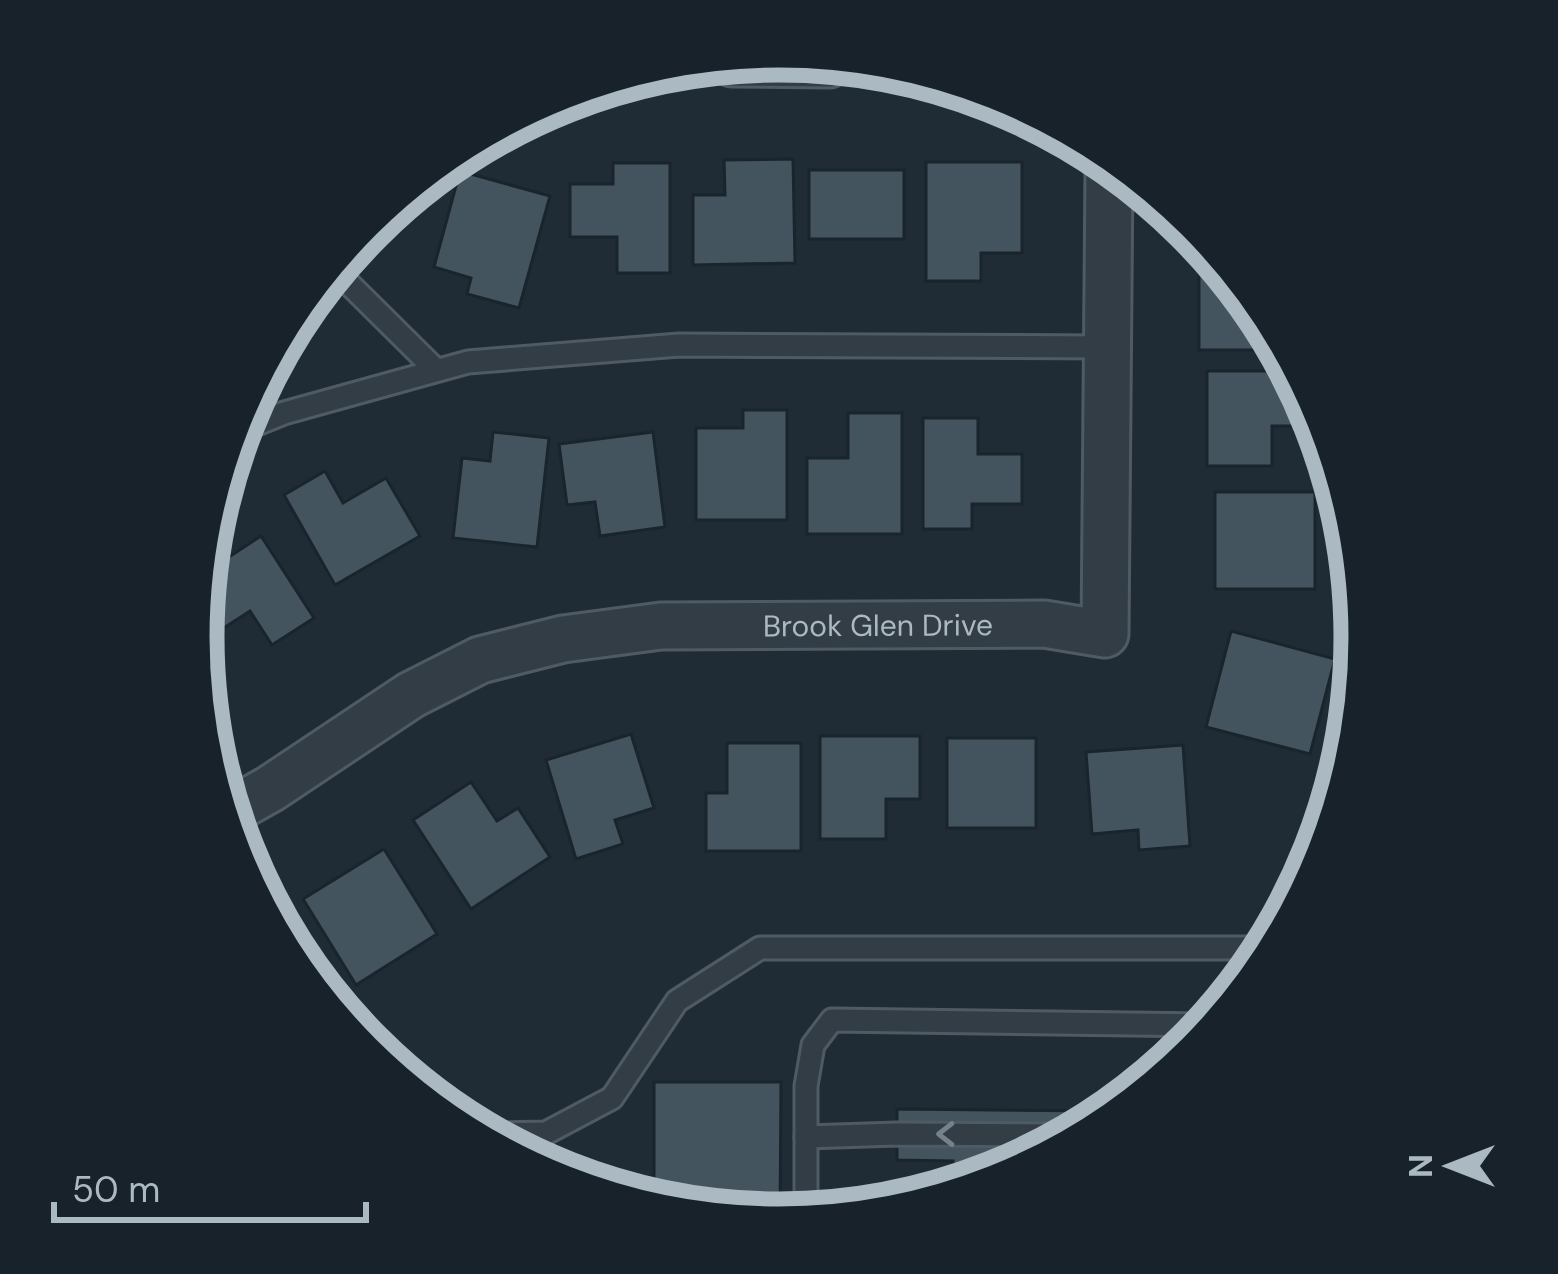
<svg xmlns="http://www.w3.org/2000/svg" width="1558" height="1274" viewBox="0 0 1558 1274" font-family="'DM Sans',sans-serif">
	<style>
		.building { fill: #44545f; stroke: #1a242c; stroke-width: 3 }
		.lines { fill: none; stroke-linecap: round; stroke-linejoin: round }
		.service-casing { stroke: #4f5b64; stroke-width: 27 }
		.minor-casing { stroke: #4f5b64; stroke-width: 51 }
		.service { stroke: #323d46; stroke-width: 21 }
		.minor { stroke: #323d46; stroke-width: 45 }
		.oneway { stroke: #75818b }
		.labels { text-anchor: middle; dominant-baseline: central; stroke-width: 9; stroke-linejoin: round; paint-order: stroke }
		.street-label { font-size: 30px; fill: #abb9c3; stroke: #18222a }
		.rim { fill: none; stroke: #abb9c3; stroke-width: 15 }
	</style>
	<rect width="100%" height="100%" fill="#1f2c35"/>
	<!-- building -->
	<g class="building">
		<path d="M793 159 795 263 693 265V195H725L724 160Z"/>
		<path d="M926 162H1022V253H981V281H926Z"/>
		<path d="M613 163H670V273H617V237H570V184H613Z"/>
		<rect x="809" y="170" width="95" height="69"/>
		<path d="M460 171 550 196 519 308 467 294 471 278 434 267Z"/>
		<path d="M1199 250H1208L1275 350H1199Z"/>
		<path d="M1207 371H1289L1315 411V426H1272V466H1207Z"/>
		<path d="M743 410H787V520H696V428H743Z"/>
		<path d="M848 413H902V534H807V458H848Z"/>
		<path d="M923 418H978V454H1022V504H972V529H923Z"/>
		<path d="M493 432 549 438 537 547 453 538 462 458 490 461Z"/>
		<path d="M653 432 665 527 600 536 595 502 567 505 559 444Z"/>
		<path d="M325 471 343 503 386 478 420 536 335 585 284 495Z"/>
		<rect x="1215" y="492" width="100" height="97"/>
		<path d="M261 536 314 618 272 645 250 611 216 633 201 610 209 570Z"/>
		<path d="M1231 631 1335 659 1310 754 1206 727Z"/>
		<path d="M631 734 654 808 615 820 623 844 576 859 546 760Z"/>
		<path d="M820 736H920V799H886V839H820Z"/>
		<rect x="947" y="738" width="89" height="90"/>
		<path d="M727 743H801V851H706V793H727Z"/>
		<path d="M1183 745 1190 846 1139 850 1138 830 1092 834 1086 752Z"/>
		<path d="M471 782 497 821 518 808 550 857 471 909 413 820Z"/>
		<path d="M384 849 437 934 356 985 303 899Z"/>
		<path d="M291 917 310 964 281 921Z"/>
		<path d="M654 1082H781L780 1220 600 1184V1177H654Z"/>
		<path d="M897 1109 1100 1111 1001 1176 962 1184V1176H953V1161L897 1160Z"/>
	</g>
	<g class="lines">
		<!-- service casing -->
		<g class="service-casing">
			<g id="service">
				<path d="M336 271 436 370"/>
				<path d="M237 432 284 413 468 362 679 345 1108 347"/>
				<path d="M494 1134 546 1133 612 1098 677 1001 760 948H1259"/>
				<path d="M806 1137 897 1134 1063 1135"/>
				<path d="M806 1215V1086L813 1045 832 1020 1207 1025"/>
			</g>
		</g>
		<!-- minor casing -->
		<g class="minor-casing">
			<g id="minor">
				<path d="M732 63 829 64"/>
				<path id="s1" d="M231 811 270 789 411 695 480 660 563 639 661 626 1044 624 1105 634 1109 170"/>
			</g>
		</g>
		<!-- service -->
		<use href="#service" class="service"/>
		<!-- minor -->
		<use href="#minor" class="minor"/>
	</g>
	<!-- one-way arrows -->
	<defs><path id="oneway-chevron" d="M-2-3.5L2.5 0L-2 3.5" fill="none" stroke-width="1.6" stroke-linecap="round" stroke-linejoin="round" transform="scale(3)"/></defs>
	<use class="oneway" href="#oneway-chevron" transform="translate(946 1134) rotate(-180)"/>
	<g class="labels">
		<!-- street labels -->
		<g class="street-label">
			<text stroke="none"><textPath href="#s1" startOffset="693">Brook Glen Drive</textPath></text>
		</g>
	</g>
	<!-- crop -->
	<path d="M0 0H1558V1274H0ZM217 637a562 562 0 1 1 1124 0a562 562 0 1 1-1124 0Z" fill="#18222a" fill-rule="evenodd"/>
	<path class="rim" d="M217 637a562 562 0 1 1 1124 0a562 562 0 1 1-1124 0Z"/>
	<!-- north arrow -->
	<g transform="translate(1450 1166) rotate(270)" stroke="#18222a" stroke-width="9" paint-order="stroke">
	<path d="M0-9L21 45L0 30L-21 45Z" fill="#abb9c3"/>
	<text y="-18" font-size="33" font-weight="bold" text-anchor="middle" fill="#abb9c3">N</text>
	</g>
	<!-- scale -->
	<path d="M54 1202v18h312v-18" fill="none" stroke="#abb9c3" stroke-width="6"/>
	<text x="72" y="1202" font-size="36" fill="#abb9c3" stroke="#18222a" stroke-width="9" paint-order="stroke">50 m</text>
</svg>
